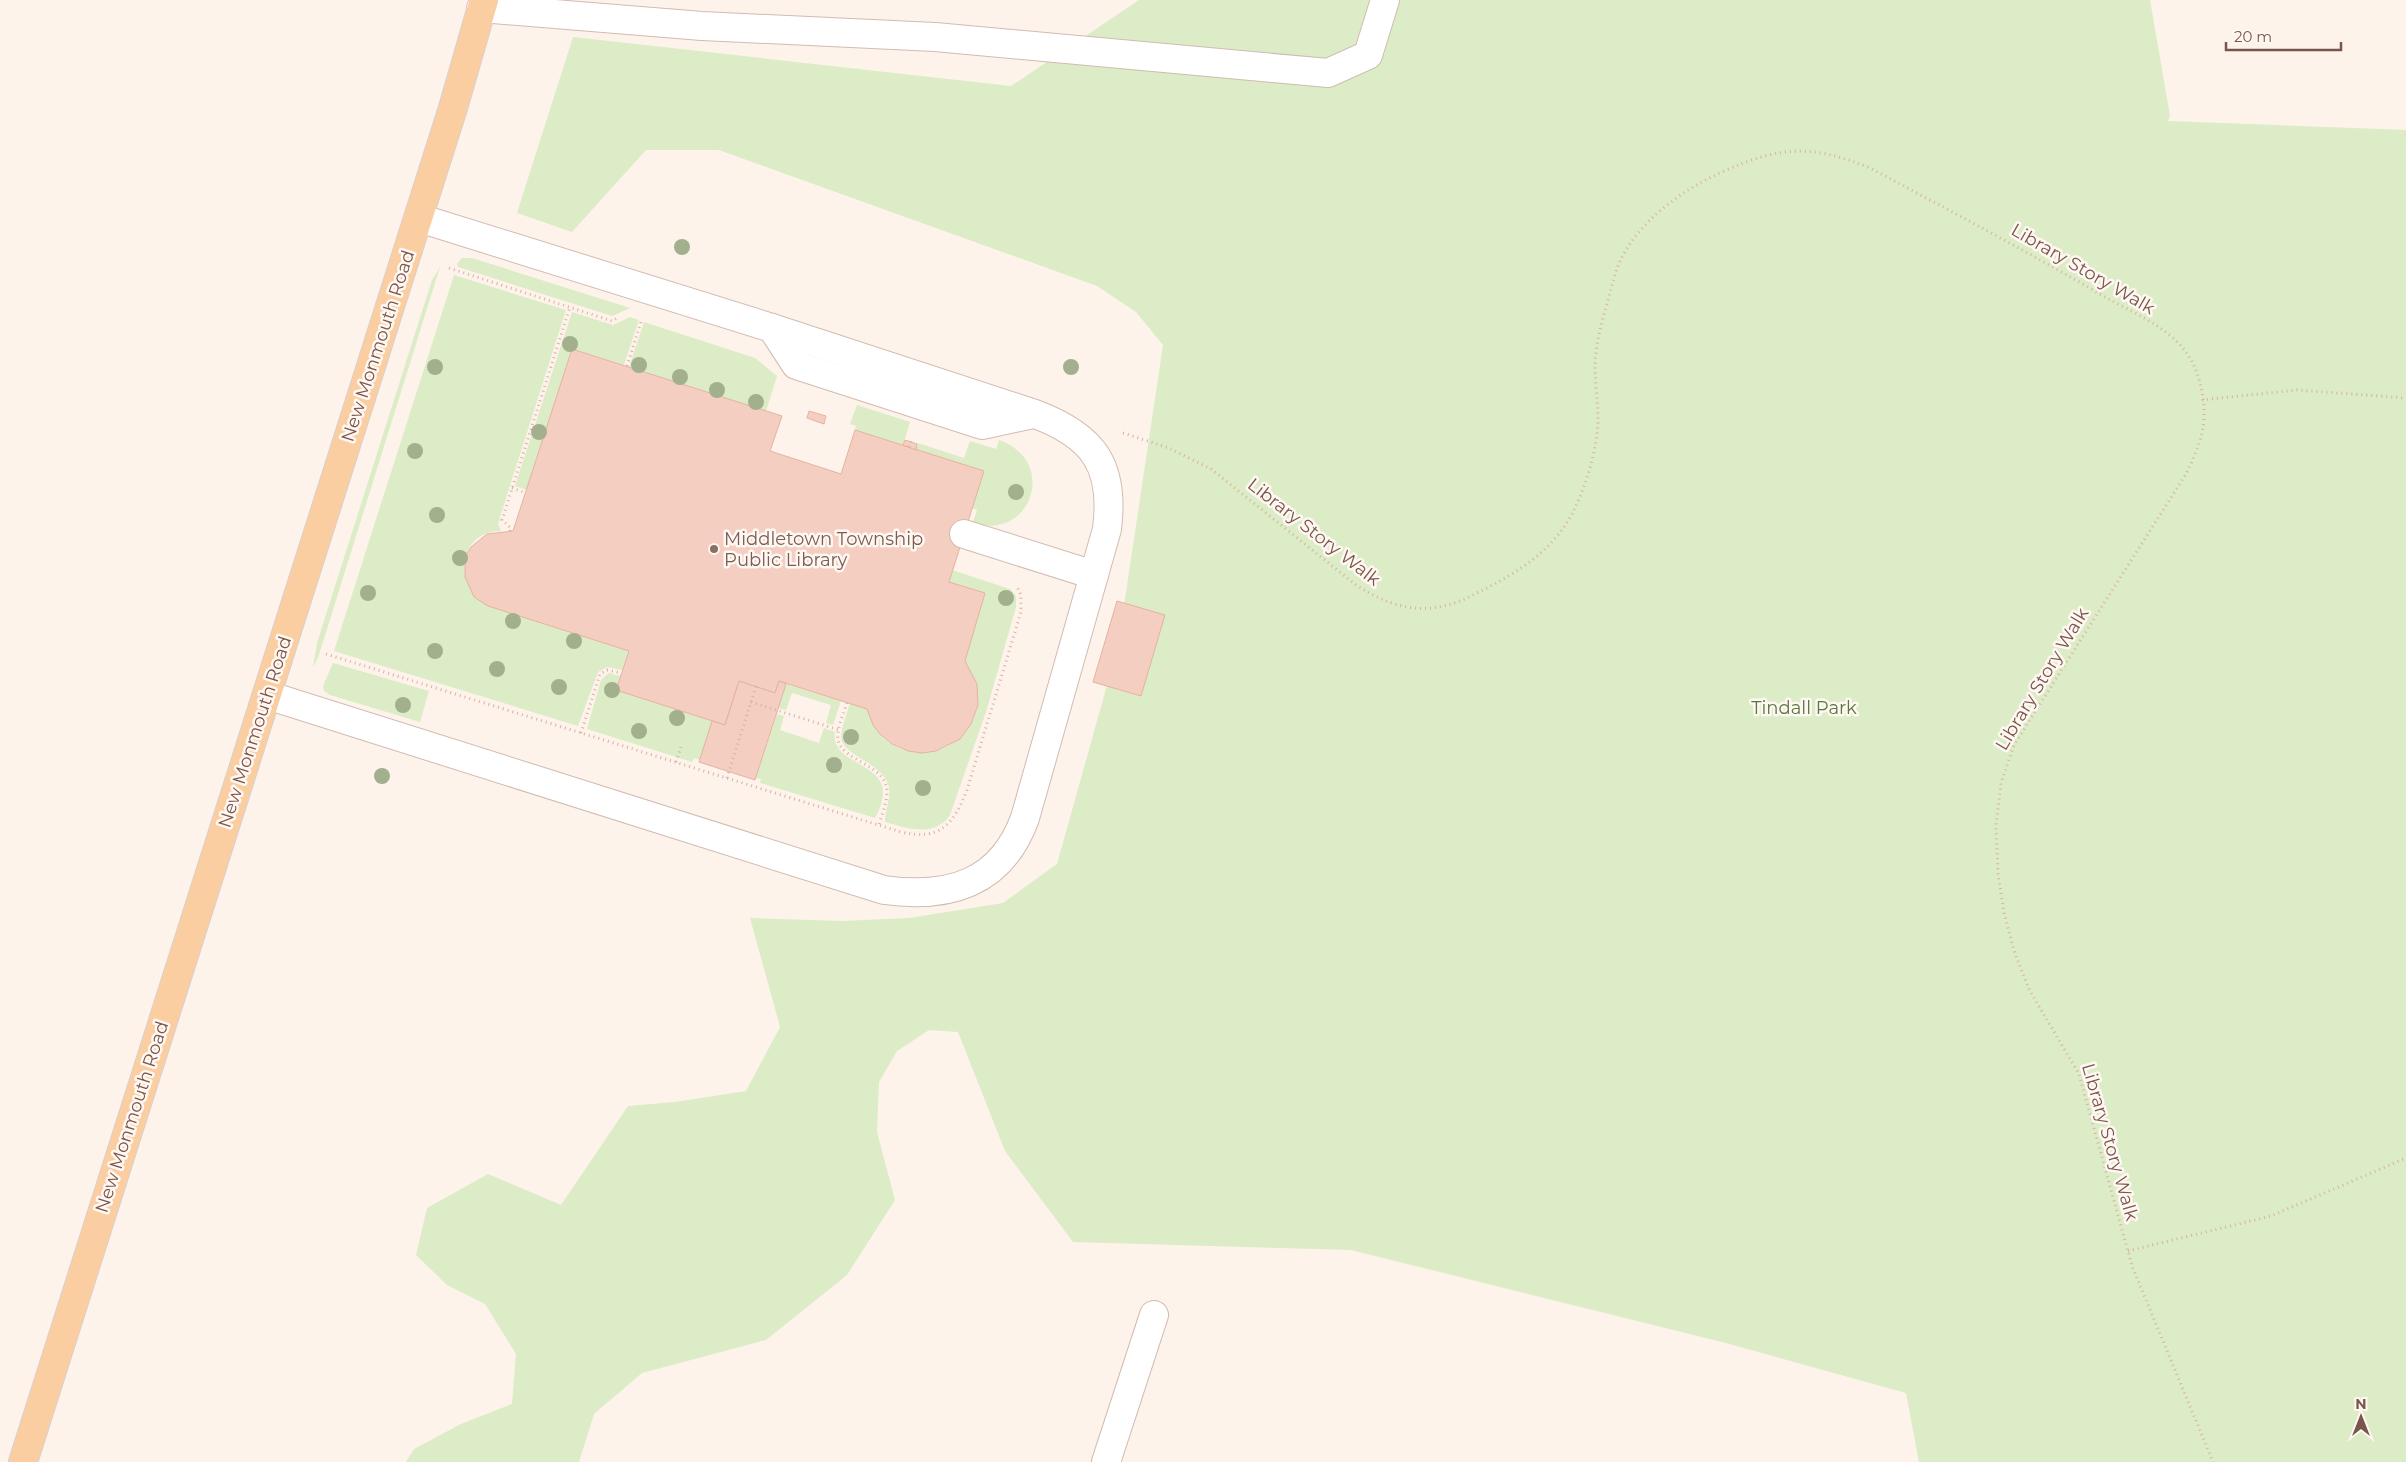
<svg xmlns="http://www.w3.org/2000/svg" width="2406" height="1462" viewBox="0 0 2406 1462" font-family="Montserrat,sans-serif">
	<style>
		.green { fill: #dbecc7 }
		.building { fill: #f3cec1; stroke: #e6b2a1 }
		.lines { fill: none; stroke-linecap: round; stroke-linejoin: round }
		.minor-casing { stroke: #d2bbb1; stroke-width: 30 }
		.major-casing { stroke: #d9d0cd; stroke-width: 30 }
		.path { stroke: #d9b1a3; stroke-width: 3; stroke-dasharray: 1 4; stroke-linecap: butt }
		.minor { stroke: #fff; stroke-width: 28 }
		.major { stroke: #fbcea2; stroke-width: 28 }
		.tree { fill: #a2b08d }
		.education-dot { fill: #8d6e63; stroke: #fff7f1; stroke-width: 2 }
		.labels { text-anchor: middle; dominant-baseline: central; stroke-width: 5; stroke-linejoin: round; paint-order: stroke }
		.street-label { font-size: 18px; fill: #79564c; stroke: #fff7f1 }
		.education-label { font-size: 18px; fill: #785e54; stroke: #fff7f1; text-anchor: start }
		.park-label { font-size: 18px; fill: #587941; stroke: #fff7f1 }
	</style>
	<rect width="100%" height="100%" fill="#fdf3ea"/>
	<!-- green -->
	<g class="green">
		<path d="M1139 0H2150L2170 116 2168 121 2406 130V1462H1919L1906 1393 1726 1343 1351 1250 1073 1242 1005 1151 958 1032 929 1030 897 1051 879 1082 877 1132 895 1200 847 1275 766 1340 642 1373 594 1414 579 1462H406L414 1449 461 1424 512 1404 516 1354 485 1304 447 1285 416 1255 427 1208 488 1174 561 1205 628 1106 675 1102 746 1091 780 1027 750 918 842 921 909 918 1003 903 1057 864 1118 646 1163 345 1136 312 1097 286 719 150H646L572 232 517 213 573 37 1011 86Z"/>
		<path d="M462 258H472L630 308 612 316 458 267 457 264Z"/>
		<path d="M440 267 318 658 313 667 317 643 432 280Z"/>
		<path d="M454 275 566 310 500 517 498 524 501 531C457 531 453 587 488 606L629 651 622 670 607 667 598 672 578 726 334 651Z"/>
		<path d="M572 312 613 325 630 317 639 320 624 365 572 349 527 490 515 486Z"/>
		<path d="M644 322 755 358 777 376 766 411 629 367Z"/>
		<path d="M857 405 910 422 903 445 855 430 856 426 850 424Z"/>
		<path d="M999 440C1061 462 1028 544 973 522L977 510 972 508 983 471 916 450 918 443 964 458 970 441 996 449Z"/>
		<path d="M952 570 1010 589 1016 596V607L986 712 950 815C935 838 906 828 885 822 885 810 891 798 889 787 884 763 843 756 841 738 841 727 847 714 850 703L867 709C894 795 1016 741 965 661L985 593 949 582Z"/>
		<path d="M333 663 429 691 420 722 330 695 324 691 323 686Z"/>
		<path d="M609 673 620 676 616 690 712 721 700 760 694 758 692 762 587 729 601 680Z"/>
		<path d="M786 684 841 701 833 725 826 723 831 705 792 693 786 710 778 708Z"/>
		<path d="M777 714 784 716 780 730 819 743 824 728 835 732C829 771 908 759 875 818L760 783 761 779 756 778Z"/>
	</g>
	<!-- building -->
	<g class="building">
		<path d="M572 349 782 416 770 451 841 474 855 430 984 471 949 582 985 593 965 661 977 684 978 705 971 724 960 739 936 751 922 753 908 751 892 744 880 734 873 725 867 709 779 681 775 693 739 681 725 725 616 690 629 651 488 606 474 597 465 577V557L471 547 487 534 513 531Z"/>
		<path d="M809 411 826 416 824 424 807 418Z"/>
		<path d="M905 440 917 444 916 450 903 445Z"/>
		<path d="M1117 601 1165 615 1141 696 1093 682Z"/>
		<path d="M739 681 775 693 779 681 786 684 755 780 699 762 712 721 725 725Z"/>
	</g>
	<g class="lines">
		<!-- minor casing -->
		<g class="minor-casing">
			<g id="minor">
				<path d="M481 8 702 26 935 37 1328 73 1368 55 1385 0"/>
				<path d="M772 328 796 365 982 425 1033 414"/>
				<path d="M964 534 1094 575"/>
				<path d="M267 695 884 890C949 899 1001 884 1025 818L1107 529C1115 466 1094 436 1035 414L772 328 419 218"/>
				<path d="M1106 1462 1154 1315"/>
			</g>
		</g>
		<!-- major casing -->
		<g class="major-casing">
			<path id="major" d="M23 1462 453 108 484 0"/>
		</g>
		<!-- path -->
		<g class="path">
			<path d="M449 268 612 321 619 317"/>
			<path d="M627 366 641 322"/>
			<path d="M2202 400 2297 390 2406 398"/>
			<path d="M1123 433 1169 448 1211 469 1356 585C1398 612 1432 617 1477 593 1515 574 1551 553 1572 514 1586 486 1597 451 1598 420 1598 401 1595 382 1595 364 1596 343 1601 324 1607 304 1611 290 1614 275 1620 261 1640 220 1682 190 1722 172 1780 146 1812 144 1870 168 1949 210 2028 252 2105 297 2132 312 2168 327 2186 352 2200 370 2207 405 2203 428 2200 444 2193 460 2186 474L2014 745 2001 783 1996 826 1998 873 2004 913 2015 954 2030 991 2079 1074 2132 1266 2213 1462"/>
			<path d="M909 447 912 438"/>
			<path d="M512 488 526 493"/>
			<path d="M510 531 511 528 502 520 570 307"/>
			<path d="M326 654 901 832C940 841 953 825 967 790L1021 612V595L1017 587"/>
			<path d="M751 702 839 730"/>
			<path d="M847 703C844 713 836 729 838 740 843 762 886 764 887 791 887 802 882 814 879 825"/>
			<path d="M581 733 600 674 607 670 621 673"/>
			<path d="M676 762 681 747"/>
			<path d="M727 778 756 686"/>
			<path d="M2128 1251 2271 1216 2406 1158"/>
		</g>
		<!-- minor -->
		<use href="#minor" class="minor"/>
		<!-- major -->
		<use href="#major" class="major"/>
	</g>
	<!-- trees -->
	<g class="tree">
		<circle cx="682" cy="247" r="8"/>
		<circle cx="570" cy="344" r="8"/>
		<circle cx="639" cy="365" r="8"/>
		<circle cx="435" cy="367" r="8"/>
		<circle cx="1071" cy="367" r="8"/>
		<circle cx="680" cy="377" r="8"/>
		<circle cx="717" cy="390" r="8"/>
		<circle cx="756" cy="402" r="8"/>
		<circle cx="539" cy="432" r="8"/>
		<circle cx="415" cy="451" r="8"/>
		<circle cx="1016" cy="492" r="8"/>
		<circle cx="437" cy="515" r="8"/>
		<circle cx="460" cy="558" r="8"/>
		<circle cx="368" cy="593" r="8"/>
		<circle cx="1006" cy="598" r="8"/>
		<circle cx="513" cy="621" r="8"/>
		<circle cx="574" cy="641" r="8"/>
		<circle cx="435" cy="651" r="8"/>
		<circle cx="497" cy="669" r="8"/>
		<circle cx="559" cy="687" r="8"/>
		<circle cx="612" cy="690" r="8"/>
		<circle cx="403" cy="705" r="8"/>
		<circle cx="677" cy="718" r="8"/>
		<circle cx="639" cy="731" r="8"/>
		<circle cx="851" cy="737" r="8"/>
		<circle cx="834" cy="765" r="8"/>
		<circle cx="382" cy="776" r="8"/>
		<circle cx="923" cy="788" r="8"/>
	</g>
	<!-- markers -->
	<circle class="education-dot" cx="714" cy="549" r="5"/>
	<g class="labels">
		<!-- street labels -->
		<g class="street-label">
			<text transform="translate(2083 269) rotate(30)">Library Story Walk</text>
			<text transform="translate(378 346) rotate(-72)">New Monmouth Road</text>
			<text transform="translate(1314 532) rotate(38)">Library Story Walk</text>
			<text transform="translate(2042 679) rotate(-59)">Library Story Walk</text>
			<text transform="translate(255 732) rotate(-72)">New Monmouth Road</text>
			<text transform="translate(132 1117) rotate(-72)">New Monmouth Road</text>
			<text transform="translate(2110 1142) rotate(74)">Library Story Walk</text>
		</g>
		<!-- education labels -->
		<g class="education-label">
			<text x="724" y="539">Middletown Township<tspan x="724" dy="21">Public Library</tspan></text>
		</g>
		<!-- park labels -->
		<g class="park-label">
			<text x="1804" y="708">Tindall Park</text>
		</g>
	</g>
	<!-- north arrow -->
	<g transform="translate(2361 1417)" stroke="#fff7f1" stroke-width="4" paint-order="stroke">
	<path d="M0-4L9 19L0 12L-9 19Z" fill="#79564c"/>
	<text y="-8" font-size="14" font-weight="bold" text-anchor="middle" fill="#79564c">N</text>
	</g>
	<!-- scale -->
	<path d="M2226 42v8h115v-8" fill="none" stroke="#79564c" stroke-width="2.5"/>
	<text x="2234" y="42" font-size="15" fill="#79564c" stroke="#fff7f1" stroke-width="4" paint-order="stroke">20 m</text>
</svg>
